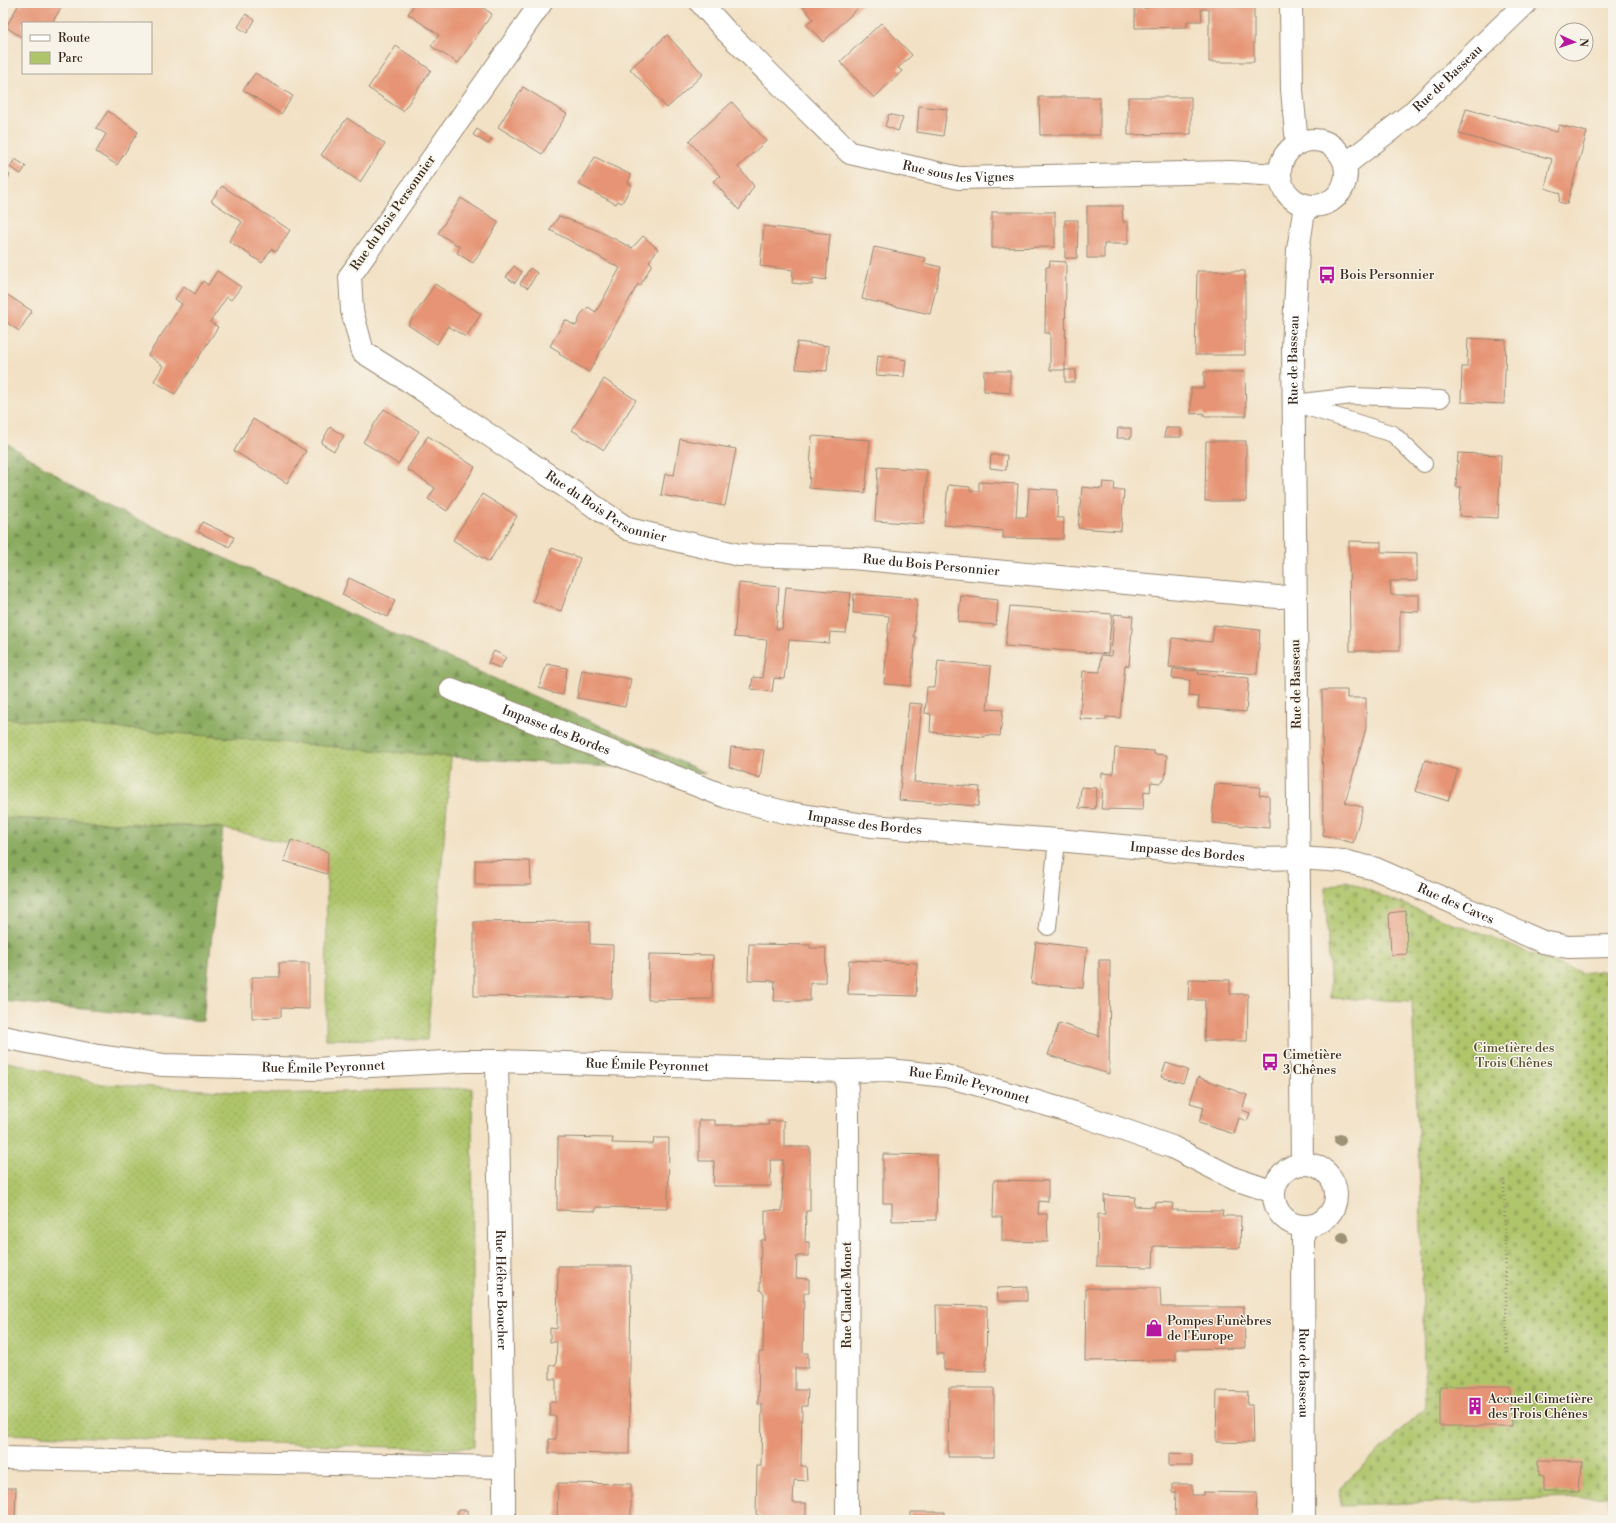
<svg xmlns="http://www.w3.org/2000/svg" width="1616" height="1523" viewBox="0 0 1616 1523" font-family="'Libre Bodoni',serif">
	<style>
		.green { fill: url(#green-dots); stroke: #747844 }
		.forest { fill: url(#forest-firs); stroke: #626a3e }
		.cemetery { fill: url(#cemetery-stones); stroke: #747844 }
		.building { fill: #e69474 }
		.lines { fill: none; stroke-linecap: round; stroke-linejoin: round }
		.lane-casing { stroke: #968672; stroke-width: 18 }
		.street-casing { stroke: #968672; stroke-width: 24 }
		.secondary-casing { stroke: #968672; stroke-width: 24 }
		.path { stroke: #968672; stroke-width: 2.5; stroke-dasharray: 1 3; stroke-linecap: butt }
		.lane { stroke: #fff; stroke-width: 16 }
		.street { stroke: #fff; stroke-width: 22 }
		.secondary { stroke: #fff; stroke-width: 22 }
		.tree { fill: #9d9274 }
		.labels { text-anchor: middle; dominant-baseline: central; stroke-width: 3; stroke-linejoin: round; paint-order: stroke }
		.street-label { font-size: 13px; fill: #3b2a1e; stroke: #f7f3e8 }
		.poi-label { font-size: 13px; fill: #3b2a1e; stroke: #f7f3e8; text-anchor: start }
		.park-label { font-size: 13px; fill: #585131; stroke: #f7f3e8 }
	</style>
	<defs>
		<pattern id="green-dots" width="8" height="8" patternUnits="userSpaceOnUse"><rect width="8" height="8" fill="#aec56b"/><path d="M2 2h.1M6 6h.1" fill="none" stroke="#97a95c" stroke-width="1.8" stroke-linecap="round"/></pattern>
		<pattern id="forest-firs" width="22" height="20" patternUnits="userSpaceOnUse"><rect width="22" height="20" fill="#8aaa5f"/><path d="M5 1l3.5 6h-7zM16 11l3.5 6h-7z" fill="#728b4e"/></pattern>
		<pattern id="cemetery-stones" width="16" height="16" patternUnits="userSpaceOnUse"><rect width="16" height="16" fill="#aec56b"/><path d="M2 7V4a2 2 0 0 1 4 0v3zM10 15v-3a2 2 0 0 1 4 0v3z" fill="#97a95c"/></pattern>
	</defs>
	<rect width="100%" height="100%" fill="#f7f3e8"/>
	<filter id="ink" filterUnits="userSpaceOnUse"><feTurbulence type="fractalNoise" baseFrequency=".025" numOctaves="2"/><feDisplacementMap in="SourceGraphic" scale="8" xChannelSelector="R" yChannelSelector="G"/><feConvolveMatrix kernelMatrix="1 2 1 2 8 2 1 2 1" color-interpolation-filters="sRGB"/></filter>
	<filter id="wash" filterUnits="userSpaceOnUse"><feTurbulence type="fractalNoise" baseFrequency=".012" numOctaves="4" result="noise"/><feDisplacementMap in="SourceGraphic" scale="16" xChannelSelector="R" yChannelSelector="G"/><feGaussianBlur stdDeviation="0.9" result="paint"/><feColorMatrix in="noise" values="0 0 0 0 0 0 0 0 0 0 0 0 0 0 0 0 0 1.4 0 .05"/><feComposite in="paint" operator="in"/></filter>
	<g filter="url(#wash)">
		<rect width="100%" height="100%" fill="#f2e1c5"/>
		<!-- green -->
		<g class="green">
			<path d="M3 718 451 757 427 1040 326 1039 327 852 216 827 3 818Z"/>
			<path d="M3 1061 102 1084 274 1094 472 1088 474 1447 451 1449 3 1434Z"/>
		</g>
		<!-- forest -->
		<g class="forest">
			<path d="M3 441 101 503 706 773 451 757 3 718Z"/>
			<path d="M3 818 223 828 203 1021 3 1001Z"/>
		</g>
		<!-- cemetery -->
		<path class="cemetery" d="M1347 881 1385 897 1582 973 1613 969V1520H1609L1608 1497 1340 1505 1341 1487 1425 1408 1420 1181 1412 1001 1331 998 1325 888Z"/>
		<g id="blocks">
			<!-- building -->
			<g class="building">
				<path d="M24 3H69L68 5 64 3 53 21 56 23H23V38L6 27 19 4 22 6Z"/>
				<path d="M415 3H476L492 14 458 63 431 46 439 35 408 14Z"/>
				<path d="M800 3H863L823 42 806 24 813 19Z"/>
				<path d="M1146 3H1254V62H1209V9H1201L1202 21H1187V27L1135 28V8H1146Z"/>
				<path d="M246 14 255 20 247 33 238 27Z"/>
				<path d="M881 23 912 55 898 68 902 71 874 98 840 62Z"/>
				<path d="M667 35 703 74 667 108 630 69Z"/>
				<path d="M396 46 431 70 403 111 368 88Z"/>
				<path d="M255 73 293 96 281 114 243 90Z"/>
				<path d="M523 87 567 114 542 154 498 127Z"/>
				<path d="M1039 97H1100V135H1040Z"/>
				<path d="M1128 97H1191V134L1128 135Z"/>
				<path d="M732 102 766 141 738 167 754 186 739 210 713 181 720 176 689 141Z"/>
				<path d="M919 106 947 109 943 136 917 132Z"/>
				<path d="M1466 109 1557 132 1559 125 1587 132 1567 204 1559 202 1560 193 1545 188 1552 159 1459 134Z"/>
				<path d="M108 111 138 132 117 165 96 152 106 134 96 128Z"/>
				<path d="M889 114 903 118 898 131 885 126Z"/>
				<path d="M347 118 385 144 360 182 321 155Z"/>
				<path d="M477 129 492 139 488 144 473 135Z"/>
				<path d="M595 157 631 175 628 183 632 185 622 203 618 201 616 204 578 184Z"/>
				<path d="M15 159 26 166 21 174 10 167Z"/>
				<path d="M3 170 10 175 3 187Z"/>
				<path d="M222 186 290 230 276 252 271 249 262 263 229 241 242 222 211 201Z"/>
				<path d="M461 198 499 222 473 263 457 253 460 247 438 233Z"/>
				<path d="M1087 206H1122L1123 222H1128V244H1104V258H1087Z"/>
				<path d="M992 212H1055V247L992 248Z"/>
				<path d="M559 216 599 231 632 248 643 236 658 249 649 261 652 264 640 286 638 284 589 372 559 354 560 352 550 346 565 320 576 326 582 313 588 307 596 312 620 268 550 230Z"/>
				<path d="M1065 220H1078L1077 258H1065Z"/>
				<path d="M764 226 830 234 826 280 813 278 812 285 792 283 793 270 760 266Z"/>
				<path d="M874 247 926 258 924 263 941 267 930 314 862 299Z"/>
				<path d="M1050 261 1066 262 1065 370H1076L1075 382H1065V370H1050V333H1045L1046 267H1049Z"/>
				<path d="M514 266 522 272 515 283 506 277Z"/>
				<path d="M530 268 537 273 528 288 520 284Z"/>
				<path d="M217 271 241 287 231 300 227 297 210 322 218 327 175 394 154 381 163 366 148 355 182 304 175 299 184 286 195 294 203 281 208 285Z"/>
				<path d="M1197 271H1245V355H1195Z"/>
				<path d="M435 284 481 314 466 337 448 326 437 344 408 325Z"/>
				<path d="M3 292 32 311 19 331 3 320Z"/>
				<path d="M1468 338 1506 340 1504 404 1461 402 1462 367H1467Z"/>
				<path d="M797 342 829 346 827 371 796 369Z"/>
				<path d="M878 355 906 360 904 377 876 375Z"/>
				<path d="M984 371H1010V393L984 391Z"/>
				<path d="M1204 372H1245L1246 416H1204V413L1191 414V388H1204Z"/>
				<path d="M604 379 636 400 604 450 572 430Z"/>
				<path d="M384 409 419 431 398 464 363 442Z"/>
				<path d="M253 419 306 451 287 483 234 451Z"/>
				<path d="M330 427 344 436 334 451 321 443Z"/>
				<path d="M1118 428H1131V438H1117Z"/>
				<path d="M1166 428H1181V437H1164Z"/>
				<path d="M428 436 475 467 447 511 428 499 435 488 407 469Z"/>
				<path d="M812 436 870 440 865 493 809 488Z"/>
				<path d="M680 439 736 449 725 506 661 495 665 474 674 475Z"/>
				<path d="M1206 441H1246V501H1205Z"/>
				<path d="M1458 453 1501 455 1498 518 1459 516 1461 487H1456Z"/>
				<path d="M991 455H1007L1006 470 990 468Z"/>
				<path d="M878 467 927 470 924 524 875 521Z"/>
				<path d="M979 482 1018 484 1016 517H1027L1029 488 1058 490 1057 518H1064L1063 539 1003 538V531L944 525 948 485 970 487V491H979Z"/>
				<path d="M1103 482 1115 483 1114 490H1124L1121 531 1078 528 1082 487 1102 489Z"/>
				<path d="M482 494 517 516 489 562 453 540Z"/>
				<path d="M202 522 234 537 230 547 198 532Z"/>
				<path d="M1349 541 1381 542V552L1417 553V581H1390L1391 595H1419V612L1400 611V651H1350Z"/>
				<path d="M552 548 580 558 561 611 533 601Z"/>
				<path d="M349 578 395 600 388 617 342 595Z"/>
				<path d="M739 583 779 587 776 629H782L786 587 851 593 846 633 830 632 829 643 789 640 784 679 774 678 772 692 751 689 753 677 762 678 767 640 734 637Z"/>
				<path d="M854 594 917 599 914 637H916L911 686 884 684 889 616 853 613Z"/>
				<path d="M961 596 998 600 996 625 958 622Z"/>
				<path d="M1010 606 1112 614 1108 654 1005 646Z"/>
				<path d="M1114 614 1133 616 1129 666 1125 665 1120 718 1106 717V720L1080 719 1083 671 1100 672 1101 655 1111 656Z"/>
				<path d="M1214 625 1260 630 1257 674 1169 667 1172 638 1212 642Z"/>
				<path d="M494 651 506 657 500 668 488 663Z"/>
				<path d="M938 661 991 666 987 709 1003 710 1000 736 985 735V737L930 732 931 714 925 713 927 687H935Z"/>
				<path d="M547 664 567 668 563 695 553 693 539 687Z"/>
				<path d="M1173 669 1199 671 1198 674 1249 678 1246 712 1198 708 1199 697 1189 696 1190 680 1172 678Z"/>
				<path d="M582 670 631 679 625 707 577 698Z"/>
				<path d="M1322 690H1347V698H1366V728L1345 803 1363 807 1353 843 1323 835Z"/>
				<path d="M909 703 922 704 914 782 980 787 978 806 899 800Z"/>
				<path d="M731 747 764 750 760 778 729 767Z"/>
				<path d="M1115 748 1154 751V754L1167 755 1165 779 1160 783 1151 782 1150 792 1144 791 1143 810 1101 809 1103 789 1101 788 1102 773 1113 774Z"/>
				<path d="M1425 760 1458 770 1448 801 1415 791Z"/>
				<path d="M1215 784 1260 787 1259 795 1269 796V828L1212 823Z"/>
				<path d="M1081 787 1097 788 1095 809 1079 808Z"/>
				<path d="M291 840 328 852 327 874 284 861Z"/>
				<path d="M475 860 530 861 531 885H475Z"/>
				<path d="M1406 911 1407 954 1391 955 1389 913Z"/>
				<path d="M590 921V944L613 945 612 998 474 996V922Z"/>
				<path d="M1036 942 1087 948 1083 988 1031 984Z"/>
				<path d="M749 944 810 945V948H826L825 983H810V1001H774L775 981 748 980Z"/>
				<path d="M649 954 713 955 712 999 648 1000Z"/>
				<path d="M849 960 917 963 916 996 848 994Z"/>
				<path d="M1099 960H1110L1109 1074 1048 1055 1059 1023 1099 1036Z"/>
				<path d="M279 963H309V1009L281 1008V1017L252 1018V977H280Z"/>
				<path d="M1189 979 1230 980V994H1248L1247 1041H1204L1205 1000H1188Z"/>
				<path d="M1166 1063 1188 1070 1183 1083 1161 1077Z"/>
				<path d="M1198 1077 1247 1095 1242 1110 1250 1113 1247 1121 1239 1118 1234 1134 1199 1123 1204 1107 1190 1103Z"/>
				<path d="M699 1120H715V1125H769L768 1121H784V1147H810V1211H806L805 1242H809V1256H797L796 1278 809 1279V1293H804L803 1353H808V1368H795V1390H808L807 1406H802L801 1466H806L807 1481 794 1480 793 1503H806V1519L801 1518V1520H760V1516L756 1514 757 1466H761L762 1405 758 1404 759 1352H763L764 1293 760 1290 761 1240H765V1210L782 1211 783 1160H770L771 1186H713L714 1161H699Z"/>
				<path d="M558 1137 613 1138 612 1143 653 1144 654 1138H669L668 1208 596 1207V1211L557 1210Z"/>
				<path d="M883 1154 937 1155 936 1220 892 1221V1203H883Z"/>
				<path d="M994 1180 1048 1181V1202L1039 1201 1038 1214H1047L1048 1242 1002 1241V1217H993Z"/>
				<path d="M1104 1195 1135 1197 1134 1206 1154 1207 1155 1202 1173 1203 1172 1210 1223 1211 1222 1216H1241L1240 1248 1154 1246 1153 1267 1097 1266 1098 1214H1105Z"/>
				<path d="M558 1266H631L629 1454 549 1453V1439H556V1416H550L549 1402H556V1379H550V1365H556L557 1342H550V1328L557 1329Z"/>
				<path d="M1027 1287V1301H998L997 1288Z"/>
				<path d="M1086 1288H1160L1161 1307H1244L1245 1348 1176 1349V1360L1085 1361Z"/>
				<path d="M936 1305 987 1306 986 1371 944 1370V1354H937Z"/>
				<path d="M1440 1386H1510L1511 1426H1440Z"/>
				<path d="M949 1388H994V1457H948Z"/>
				<path d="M1217 1391 1248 1392 1247 1405H1252L1253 1443 1216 1442Z"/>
				<path d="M1169 1453 1192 1454V1466H1169Z"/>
				<path d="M1538 1460 1582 1461 1580 1492H1543V1477L1538 1476Z"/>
				<path d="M558 1483 631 1484V1520H557Z"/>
				<path d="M1172 1484H1192V1495H1203V1492L1257 1493 1256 1520H1171V1518H1175L1176 1492H1172Z"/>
				<path d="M3 1488H16L15 1517H8V1520H3Z"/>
				<path d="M458 1510H467V1520H457Z"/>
				<path d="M910 1512H945L944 1520H910Z"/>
			</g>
		</g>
	</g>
	<g filter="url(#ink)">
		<use href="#blocks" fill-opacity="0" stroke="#968672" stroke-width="1"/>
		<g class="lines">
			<!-- lane casing -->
			<g class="lane-casing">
				<g id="lane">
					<path d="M1294 403 1352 396 1441 399"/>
					<path d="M1300 405 1393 434 1424 464"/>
					<path d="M1048 927 1057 840"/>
				</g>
			</g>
			<!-- street casing -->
			<g class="street-casing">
				<g id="street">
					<path id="s1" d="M541 3 350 276 352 311 363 352 412 383 628 529 739 555 852 558 1278 597 1295 596"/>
					<path id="s2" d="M701 3 725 30 850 153 959 178 1230 172 1278 175"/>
					<path d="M1291 3 1292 90 1297 144"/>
					<path id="s3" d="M451 689 727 797 784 812 871 826 1057 840 1263 859 1299 858 1343 861 1376 869 1543 942 1568 947 1613 946"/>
					<path id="s4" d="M3 1037 98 1056 163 1065 313 1069 465 1061H497L846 1071 889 1070 946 1076 986 1087 1075 1113 1172 1147 1235 1179 1274 1192"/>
					<path id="s5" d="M497 1061 504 1467V1520"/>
					<path d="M846 1071 848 1112 847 1520"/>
					<path d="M3 1458 504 1467"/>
				</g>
			</g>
			<!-- secondary casing -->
			<g class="secondary-casing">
				<g id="secondary">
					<circle cx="1313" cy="173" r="33"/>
					<path id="s6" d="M1346 164 1411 114 1526 3"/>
					<circle cx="1305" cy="1195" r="31"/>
					<path id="s7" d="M1302 1164 1293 347 1298 250 1305 205"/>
					<path id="s8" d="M1303 1227 1304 1520"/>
				</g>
			</g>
			<!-- path -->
			<path class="path" d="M1504 1180 1507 1354"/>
			<!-- lane -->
			<use href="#lane" class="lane"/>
			<!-- street -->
			<use href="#street" class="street"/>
			<!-- secondary -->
			<use href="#secondary" class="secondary"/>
		</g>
		<!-- trees -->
		<g class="tree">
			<circle cx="1340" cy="1140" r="6"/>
			<circle cx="1343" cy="1238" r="6"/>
		</g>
	</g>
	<!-- icons -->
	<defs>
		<g id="bus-bare" transform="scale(1.38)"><path d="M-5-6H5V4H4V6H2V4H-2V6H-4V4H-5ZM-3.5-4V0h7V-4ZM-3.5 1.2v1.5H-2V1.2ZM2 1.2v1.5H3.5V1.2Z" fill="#b5179e" stroke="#f7f3e8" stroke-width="2.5" paint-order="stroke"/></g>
		<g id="shop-bare" transform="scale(1.38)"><path d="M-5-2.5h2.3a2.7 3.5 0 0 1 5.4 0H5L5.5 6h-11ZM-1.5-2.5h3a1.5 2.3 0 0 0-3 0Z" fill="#b5179e" stroke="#f7f3e8" stroke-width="2.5" paint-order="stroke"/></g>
		<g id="building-bare" transform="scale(1.38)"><path d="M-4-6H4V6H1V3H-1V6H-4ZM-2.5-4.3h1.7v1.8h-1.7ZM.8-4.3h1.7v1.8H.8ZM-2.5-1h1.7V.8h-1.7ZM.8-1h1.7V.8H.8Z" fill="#b5179e" stroke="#f7f3e8" stroke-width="2.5" paint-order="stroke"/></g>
	</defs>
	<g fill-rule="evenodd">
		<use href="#bus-bare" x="1327" y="275"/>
		<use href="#bus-bare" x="1270" y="1062"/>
		<use href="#shop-bare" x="1154" y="1328"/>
		<use href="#building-bare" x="1475" y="1406"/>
	</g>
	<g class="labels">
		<!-- street labels -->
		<g class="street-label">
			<text stroke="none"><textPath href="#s6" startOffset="133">Rue de Basseau</textPath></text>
			<text stroke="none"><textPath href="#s2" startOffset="322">Rue sous les Vignes</textPath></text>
			<text transform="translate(393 213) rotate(-55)">Rue du Bois Personnier</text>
			<text stroke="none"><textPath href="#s7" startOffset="804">Rue de Basseau</textPath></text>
			<text stroke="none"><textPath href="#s1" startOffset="700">Rue du Bois Personnier</textPath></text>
			<text stroke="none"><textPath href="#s1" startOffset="1036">Rue du Bois Personnier</textPath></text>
			<text transform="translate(1296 684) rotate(-91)">Rue de Basseau</text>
			<text stroke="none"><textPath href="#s3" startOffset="113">Impasse des Bordes</textPath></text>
			<text stroke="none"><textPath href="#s3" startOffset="437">Impasse des Bordes</textPath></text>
			<text stroke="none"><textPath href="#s3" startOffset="761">Impasse des Bordes</textPath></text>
			<text stroke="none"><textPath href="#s3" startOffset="1038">Rue des Caves</textPath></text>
			<text stroke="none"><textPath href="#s4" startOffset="647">Rue Émile Peyronnet</textPath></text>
			<text stroke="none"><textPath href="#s4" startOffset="323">Rue Émile Peyronnet</textPath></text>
			<text stroke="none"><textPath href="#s4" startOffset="971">Rue Émile Peyronnet</textPath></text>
			<text stroke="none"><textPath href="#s5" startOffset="229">Rue Hélène Boucher</textPath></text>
			<text transform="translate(847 1295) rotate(-90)">Rue Claude Monet</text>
			<text stroke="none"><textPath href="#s8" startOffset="146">Rue de Basseau</textPath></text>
		</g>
		<!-- poi labels -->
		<g class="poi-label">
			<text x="1340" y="275">Bois Personnier</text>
			<text x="1283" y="1055">Cimetière<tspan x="1283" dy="15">3 Chênes</tspan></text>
			<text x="1167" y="1321">Pompes Funèbres<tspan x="1167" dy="15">de l'Europe</tspan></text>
			<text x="1488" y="1399">Accueil Cimetière<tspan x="1488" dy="15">des Trois Chênes</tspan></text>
		</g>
		<!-- park labels -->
		<g class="park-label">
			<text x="1514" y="1048">Cimetière des<tspan x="1514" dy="15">Trois Chênes</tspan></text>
		</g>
	</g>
	<!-- margin -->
	<rect width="1616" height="1523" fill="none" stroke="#f7f3e8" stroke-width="16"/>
	<!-- legend -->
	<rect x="22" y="22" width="130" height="52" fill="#f7f3e8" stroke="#aca397"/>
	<rect x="30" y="35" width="20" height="6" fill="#ffffff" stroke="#aca397"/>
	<text x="58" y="42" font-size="12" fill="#3b2a1e">Route</text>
	<rect x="30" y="52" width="20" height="12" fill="#aec56b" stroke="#aca397"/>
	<text x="58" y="62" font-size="12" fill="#3b2a1e">Parc</text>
	<!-- north arrow -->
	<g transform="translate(1574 42) rotate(93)"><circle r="19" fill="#f7f3e8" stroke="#aca397"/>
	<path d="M0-3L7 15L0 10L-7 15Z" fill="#b5179e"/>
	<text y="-6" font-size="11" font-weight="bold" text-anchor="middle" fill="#3b2a1e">N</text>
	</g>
</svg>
